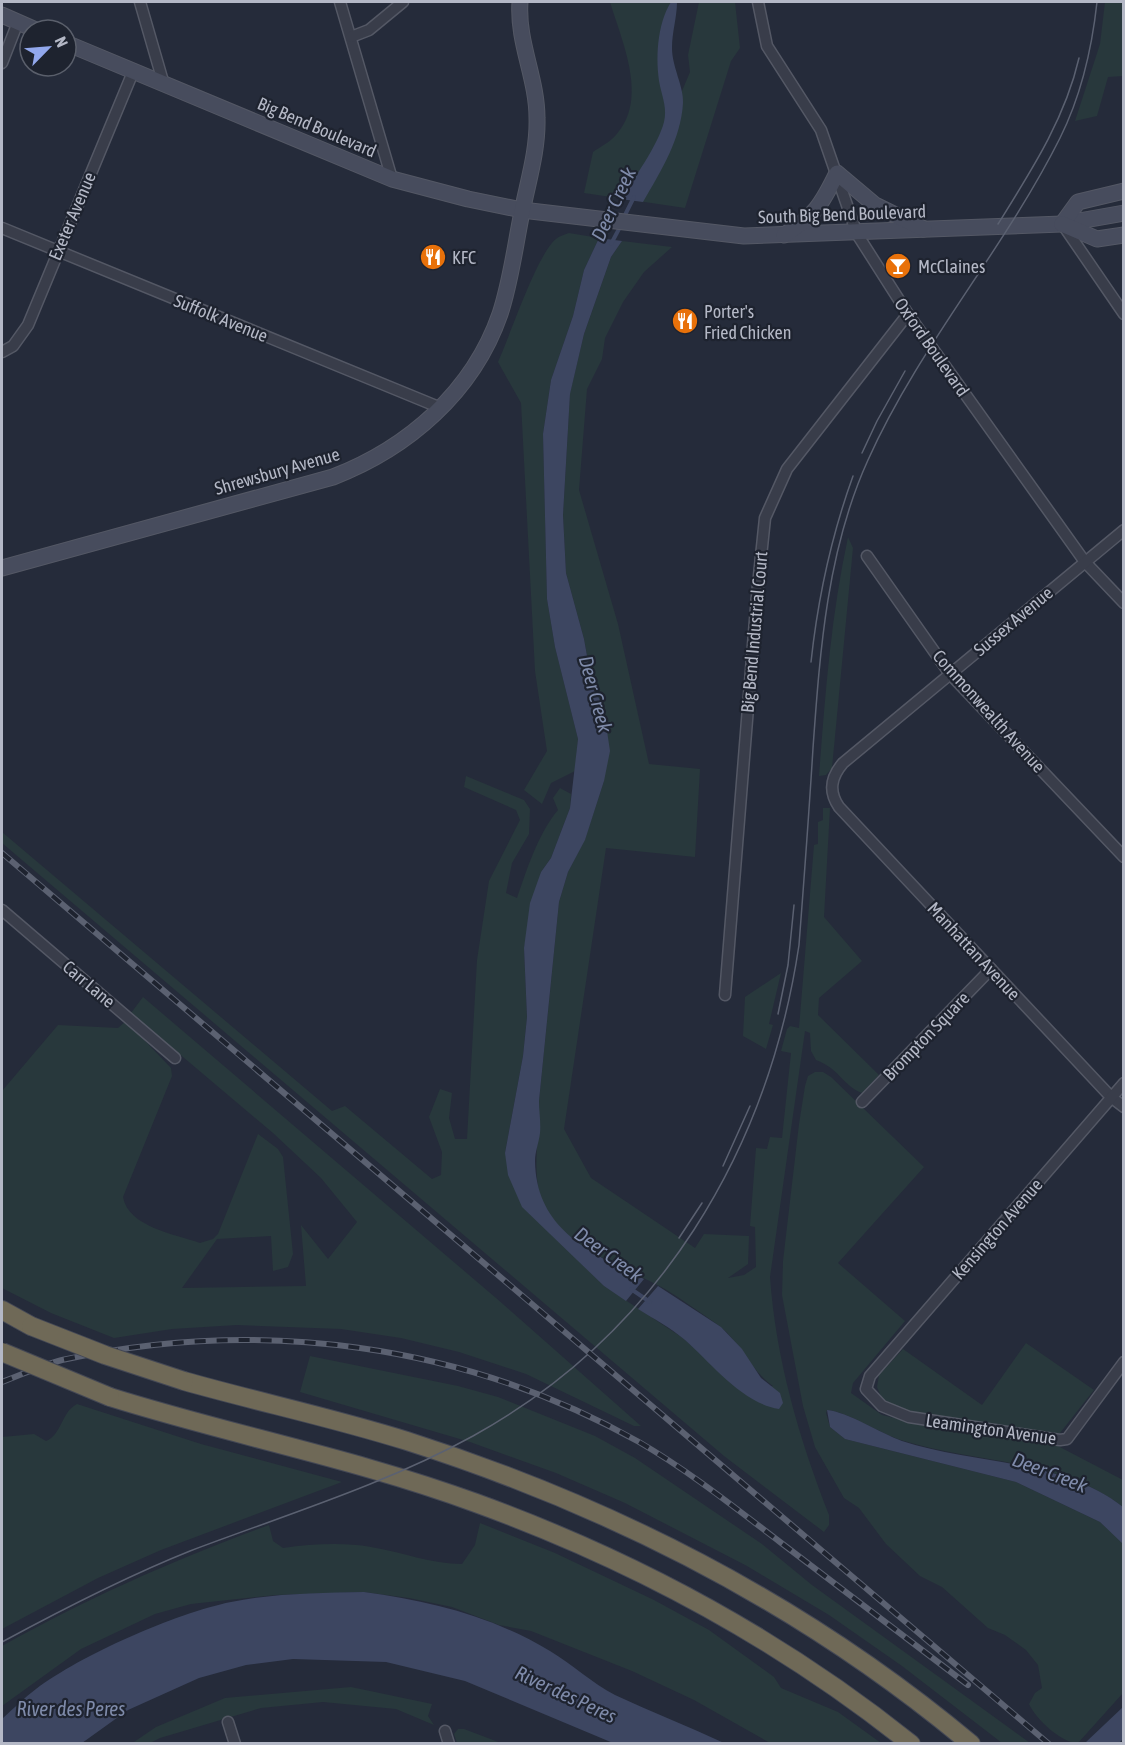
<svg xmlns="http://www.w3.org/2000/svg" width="1125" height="1745" viewBox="0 0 1125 1745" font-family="'Asap Condensed',sans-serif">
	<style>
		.green { fill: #28383c }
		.water { fill: #3d4661 }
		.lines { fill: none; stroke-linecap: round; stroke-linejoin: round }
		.stream { stroke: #3d4661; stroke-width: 4 }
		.street-casing { stroke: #545865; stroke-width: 13 }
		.secondary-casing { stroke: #545865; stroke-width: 17 }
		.highway-casing { stroke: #444855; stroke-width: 20 }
		.street { stroke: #393d4a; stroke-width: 10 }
		.secondary { stroke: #474c5d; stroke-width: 15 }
		.highway { stroke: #6f6957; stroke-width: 18 }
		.tram { stroke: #5b6171; stroke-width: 1.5 }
		.rail-casing { stroke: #5b6171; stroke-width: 6 }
		.rail { stroke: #1e232f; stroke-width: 4; stroke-dasharray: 11; stroke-linecap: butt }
		.highway-bridge-casing { stroke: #444855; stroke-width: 20; stroke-linecap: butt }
		.highway-bridge { stroke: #6f6957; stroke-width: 18 }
		.labels { text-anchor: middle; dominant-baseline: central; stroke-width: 4.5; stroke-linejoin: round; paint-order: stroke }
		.street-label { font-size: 18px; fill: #b4b8c6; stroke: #1e232f }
		.poi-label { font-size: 18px; fill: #b4b8c6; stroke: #1e232f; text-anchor: start }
		.water-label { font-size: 20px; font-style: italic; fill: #7f8baa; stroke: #1e232f }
	</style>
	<rect width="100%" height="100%" fill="#252b3a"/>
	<!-- green -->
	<g class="green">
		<path d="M610 2H671C657 25 656 78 666 104L682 91 690 72 688 55 699 2H735L740 48 731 61 685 208 584 193 593 152C600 147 610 142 616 135 649 99 622 42 610 2Z"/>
		<path d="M1105 2H1123V76L1108 77 1097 116 1075 121 1100 44Z"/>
		<path d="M569 233 599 238 584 270 573 316 551 380 543 434 547 599 555 647 578 739 575 771 551 783 542 804 524 790 547 751 535 671 521 403 498 362C510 336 537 254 556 239 559 236 564 235 569 233Z"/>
		<path d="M622 241 672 247 644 272 623 302 605 338 602 359 587 389 579 490 618 624 649 764 700 769 695 857 606 848 564 1129 591 1178 695 1248 704 1234 749 1236 748 1264 728 1278 744 1275 756 1267 755 1227 750 1226 756 1148 767 1149 770 1137 782 1138 791 1053 781 1051 787 1029 790 1026 799 1028 814 845 818 844V822L823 820V808H830L824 917 862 961 819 998 818 1015 879 1075 862 1093C842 1085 840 1069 816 1060L811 1051 810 1033 805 1031 770 1277C776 1360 799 1438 829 1515V1525L824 1532 724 1456 2 843V832L332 1111 345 1106 432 1179 441 1175 442 1152 429 1117 440 1089 452 1093 449 1118 455 1139H467L477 960 489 881 520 820 516 810 464 787 466 776 524 800 530 809 529 834 512 863 506 893 517 898C527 869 538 834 558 810L553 798 560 788 571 794 570 808 551 858 541 872 524 948 527 1017 523 1056 505 1153 580 1262 604 1286 683 1338 739 1389 773 1386C750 1370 741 1342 718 1325 701 1313 683 1300 665 1289 626 1267 552 1244 540 1196 532 1164 540 1133 539 1101L559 902 568 872 585 839 604 781V711L591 678 584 639 566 573 563 515 570 393 584 334 611 257Z"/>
		<path d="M848 537 853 548 832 768 826 775 819 776C825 695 831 616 848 537Z"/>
		<path d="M781 973 769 1024 773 1025 766 1049 743 1036 745 997Z"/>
		<path d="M143 997 496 1298 641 1426H634L526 1374 459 1352 401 1338 341 1329 237 1325 172 1329 114 1338 51 1313 2 1288V1091L58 1025 118 1028 126 1021 171 1068 172 1076 123 1197C128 1227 175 1234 200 1243L213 1239 218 1234 258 1134 278 1149 283 1157 293 1254 288 1267 273 1271 271 1236 217 1239 182 1288 306 1286 301 1225 328 1259 357 1222 321 1178 273 1133 131 1013Z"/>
		<path d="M815 1072H823L831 1077 924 1167 838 1263 905 1321 853 1383 851 1393 882 1415 911 1422 1056 1445 1123 1480V1507C1061 1459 976 1463 904 1441 880 1434 849 1412 827 1410L826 1413 830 1427 845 1439 1016 1482 1100 1522 1124 1544 1123 1693 1078 1743C1061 1743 1036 1719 1029 1704L1035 1693 1042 1688 1038 1665 1026 1650 1005 1635 988 1628 942 1587 920 1576 886 1544 859 1508 844 1498 815 1447 803 1406 782 1295 783 1261 799 1124 805 1086 808 1076Z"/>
		<path d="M1026 1343 1094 1390 1060 1433 1053 1434 912 1413 882 1399 877 1387 879 1375 903 1349 982 1405Z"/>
		<path d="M310 1356 458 1386 498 1397 595 1436 635 1458 762 1544 812 1585 1030 1743H1002L902 1666 829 1615 747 1566 625 1503 556 1473 470 1442 300 1392Z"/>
		<path d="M77 1404 201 1444 342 1482 161 1550 98 1578 2 1629V1437L34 1434 46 1441C62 1435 61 1412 77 1404Z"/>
		<path d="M480 1523 555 1553 654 1600 709 1630 774 1677 781 1688 838 1712 881 1743H770L694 1700 632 1671 531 1631 499 1625 452 1607 409 1598 364 1592 276 1595 191 1604 155 1614 81 1649 2 1706V1646C90 1597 174 1560 269 1525L273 1541 283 1548C312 1544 343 1542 371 1547 402 1552 431 1564 462 1564L475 1545Z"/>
		<path d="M351 1687 432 1704 428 1716 434 1725 396 1709 323 1702 261 1708 160 1738 150 1743 131 1744 156 1727 225 1698Z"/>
		<path d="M458 1729H464L501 1743H457L454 1734Z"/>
	</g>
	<!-- water -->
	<g class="water">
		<path d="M671 2H677C677 17 672 32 672 48 672 67 684 87 683 103 681 139 661 171 643 202L620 199C634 179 658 145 664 122 667 109 663 99 660 86 655 60 657 24 671 2Z"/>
		<path d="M599 238 622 241 611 257 584 334 570 394 563 515 566 573 584 639 591 678 604 711 610 751 604 781 585 840 568 872 559 902 539 1101C539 1111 541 1123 540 1133 539 1142 535 1152 535 1161 536 1229 590 1253 644 1279L626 1301 604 1286 522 1207 508 1175 505 1153 523 1056 527 1017 524 948 530 903 541 872 551 858 570 808 578 739 555 647 547 599 543 434 551 380 573 316 584 270Z"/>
		<path d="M658 1286 721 1327 742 1349 761 1378 780 1393 783 1403 779 1409C742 1403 712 1364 685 1340 671 1328 654 1319 638 1309Z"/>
		<path d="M827 1410C848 1412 880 1433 902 1441 975 1465 1060 1458 1123 1507V1544L1100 1522 1016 1482 845 1439 830 1427Z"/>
		<path d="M364 1592C430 1601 492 1616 550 1651 572 1664 592 1683 615 1695 651 1712 688 1726 724 1743H613L465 1681 386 1662 293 1659 246 1665 199 1678 128 1710 82 1743H2V1719C13 1709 24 1698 36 1689 81 1655 176 1613 231 1602 275 1593 320 1593 364 1592Z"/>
		<path d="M1123 1707V1739L1119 1743H1085Z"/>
	</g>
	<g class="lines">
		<!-- stream -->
		<g class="stream">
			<path d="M624 217 634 197"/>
			<path d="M611 244 620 227"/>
			<path d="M631 1289 650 1302"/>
		</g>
		<!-- street casing -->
		<g class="street-casing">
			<g id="street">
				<path d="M140 2 164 85"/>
				<path d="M340 2 392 179"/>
				<path d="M758 2 767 46 821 130 857 234 908 314 1085 562 1124 603"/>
				<path d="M351 37 369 30 403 2"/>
				<path d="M2 63 18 22"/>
				<path d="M1063 225 1124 314"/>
				<path d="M2 228 441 408"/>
				<path d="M2 352 13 346 28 325 133 72"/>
				<path d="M1124 530 843 763C831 777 828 791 839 807L1111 1097 1124 1107"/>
				<path d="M867 556 950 674 1124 857"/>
				<path d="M2 910 175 1058"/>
				<path d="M725 995 757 595 765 518 787 469 908 314"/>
				<path d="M1124 1083 870 1376 866 1389 882 1406 909 1417 1060 1440 1067 1439 1124 1362"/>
				<path d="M862 1102 991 969"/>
				<path d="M228 1722 235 1744"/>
				<path d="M445 1731 449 1744"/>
			</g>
		</g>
		<!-- secondary casing -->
		<g class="secondary-casing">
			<g id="secondary">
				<path d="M2 15 36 30"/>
				<path d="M66 43 392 179 468 199 522 210 744 236 1062 224 1124 213"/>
				<path d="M1062 224 1078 202 1124 191"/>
				<path d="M1062 224 1097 239 1124 235"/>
				<path d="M784 235C814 217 822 204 837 173L875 205 924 229"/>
				<path d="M2 568 333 477C408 448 473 392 500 314 511 281 515 246 522 212 528 181 538 150 537 118 537 78 517 42 520 2"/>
			</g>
		</g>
		<!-- highway casing -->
		<g class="highway-casing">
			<g id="highway">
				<path d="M2 1310 31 1326"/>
				<path d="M184 1381C258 1402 334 1418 407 1441 613 1507 805 1605 971 1744"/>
				<path d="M110 1397C231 1435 357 1459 476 1503 633 1560 781 1640 911 1744"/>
			</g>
		</g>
		<!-- street -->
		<use href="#street" class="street"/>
		<!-- secondary -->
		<use href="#secondary" class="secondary"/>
		<!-- highway -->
		<use href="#highway" class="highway"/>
		<!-- tram -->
		<g class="tram">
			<path d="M998 224C1031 171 1065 119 1079 58"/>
			<path d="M862 453 877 421 905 371"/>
			<path d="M811 662C818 597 831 537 853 476"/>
			<path d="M778 1014 788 965 794 905"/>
			<path d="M723 1166 750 1106"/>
			<path d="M679 1238 702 1203"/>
			<path d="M2 1642C63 1609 125 1577 190 1551 285 1515 384 1485 473 1436 659 1333 768 1152 799 945 804 880 809 814 813 748 820 651 827 550 868 460 919 346 1004 250 1060 138 1081 96 1092 48 1097 2"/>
		</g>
		<!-- rail casing -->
		<g class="rail-casing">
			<g id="rail">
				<path d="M2 853 1049 1744"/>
				<path d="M2 1382C21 1375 42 1365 62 1360 259 1317 463 1343 639 1442 689 1471 734 1507 780 1542 842 1589 905 1637 968 1685"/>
			</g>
		</g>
		<!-- rail -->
		<use href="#rail" class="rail"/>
		<!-- highway-bridge casing -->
		<g class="highway-bridge-casing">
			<g id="highway-bridge">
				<path d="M31 1326 105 1355 184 1381"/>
				<path d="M2 1352 110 1397"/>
			</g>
		</g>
		<!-- highway-bridge -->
		<use href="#highway-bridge" class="highway-bridge"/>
	</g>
	<!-- icons -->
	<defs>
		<g id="restaurant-disc" transform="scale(1.35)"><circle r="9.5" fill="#e8710a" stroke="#1e232f"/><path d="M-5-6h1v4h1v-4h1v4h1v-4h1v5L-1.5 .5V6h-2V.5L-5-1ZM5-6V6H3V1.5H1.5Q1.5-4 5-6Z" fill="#fff"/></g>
		<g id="bar-disc" transform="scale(1.35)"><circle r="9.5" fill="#e8710a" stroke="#1e232f"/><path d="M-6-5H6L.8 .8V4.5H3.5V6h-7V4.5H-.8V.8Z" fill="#fff"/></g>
	</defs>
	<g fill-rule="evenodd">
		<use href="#restaurant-disc" x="433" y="257"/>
		<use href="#bar-disc" x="898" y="266"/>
		<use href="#restaurant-disc" x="685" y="321"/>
	</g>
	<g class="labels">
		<!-- street labels -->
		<g class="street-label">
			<text transform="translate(317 127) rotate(23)">Big Bend Boulevard</text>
			<text transform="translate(842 214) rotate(-2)">South Big Bend Boulevard</text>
			<text transform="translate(72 216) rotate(-67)">Exeter Avenue</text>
			<text transform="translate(221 318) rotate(22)">Suffolk Avenue</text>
			<text transform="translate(932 347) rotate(55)">Oxford Boulevard</text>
			<text transform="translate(277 471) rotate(-16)">Shrewsbury Avenue</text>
			<text transform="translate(1013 621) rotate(-40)">Sussex Avenue</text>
			<text transform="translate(754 632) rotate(-85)">Big Bend Industrial Court</text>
			<text transform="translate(989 711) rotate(48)">Commonwealth Avenue</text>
			<text transform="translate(974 951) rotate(47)">Manhattan Avenue</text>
			<text transform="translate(89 984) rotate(40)">Carr Lane</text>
			<text transform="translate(926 1036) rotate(-46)">Brompton Square</text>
			<text transform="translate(997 1229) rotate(-49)">Kensington Avenue</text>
			<text transform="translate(991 1429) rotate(8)">Leamington Avenue</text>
		</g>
		<!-- poi labels -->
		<g class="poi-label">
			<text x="452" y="257">KFC</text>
			<text x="918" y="266">McClaines</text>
			<text x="704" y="311">Porter's<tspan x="704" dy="21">Fried Chicken</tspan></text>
		</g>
		<!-- water labels -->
		<g class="water-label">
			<text transform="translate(613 204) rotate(-65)">Deer Creek</text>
			<text transform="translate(596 694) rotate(75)">Deer Creek</text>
			<text transform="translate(609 1254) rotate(36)">Deer Creek</text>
			<text transform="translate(1050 1472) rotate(21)">Deer Creek</text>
			<text transform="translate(566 1694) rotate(25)">River des Peres</text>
			<text x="71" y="1708">River des Peres</text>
		</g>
	</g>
	<!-- border -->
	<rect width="1125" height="1745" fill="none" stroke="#b4b8c6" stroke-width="6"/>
	<!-- north arrow -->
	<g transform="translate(48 48) rotate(65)"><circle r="28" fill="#1e232f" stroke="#5a5f6b" stroke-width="1.5"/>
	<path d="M0-4.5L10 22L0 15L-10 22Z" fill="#92a8ed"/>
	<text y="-9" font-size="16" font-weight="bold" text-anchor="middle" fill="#b4b8c6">N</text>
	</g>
</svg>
